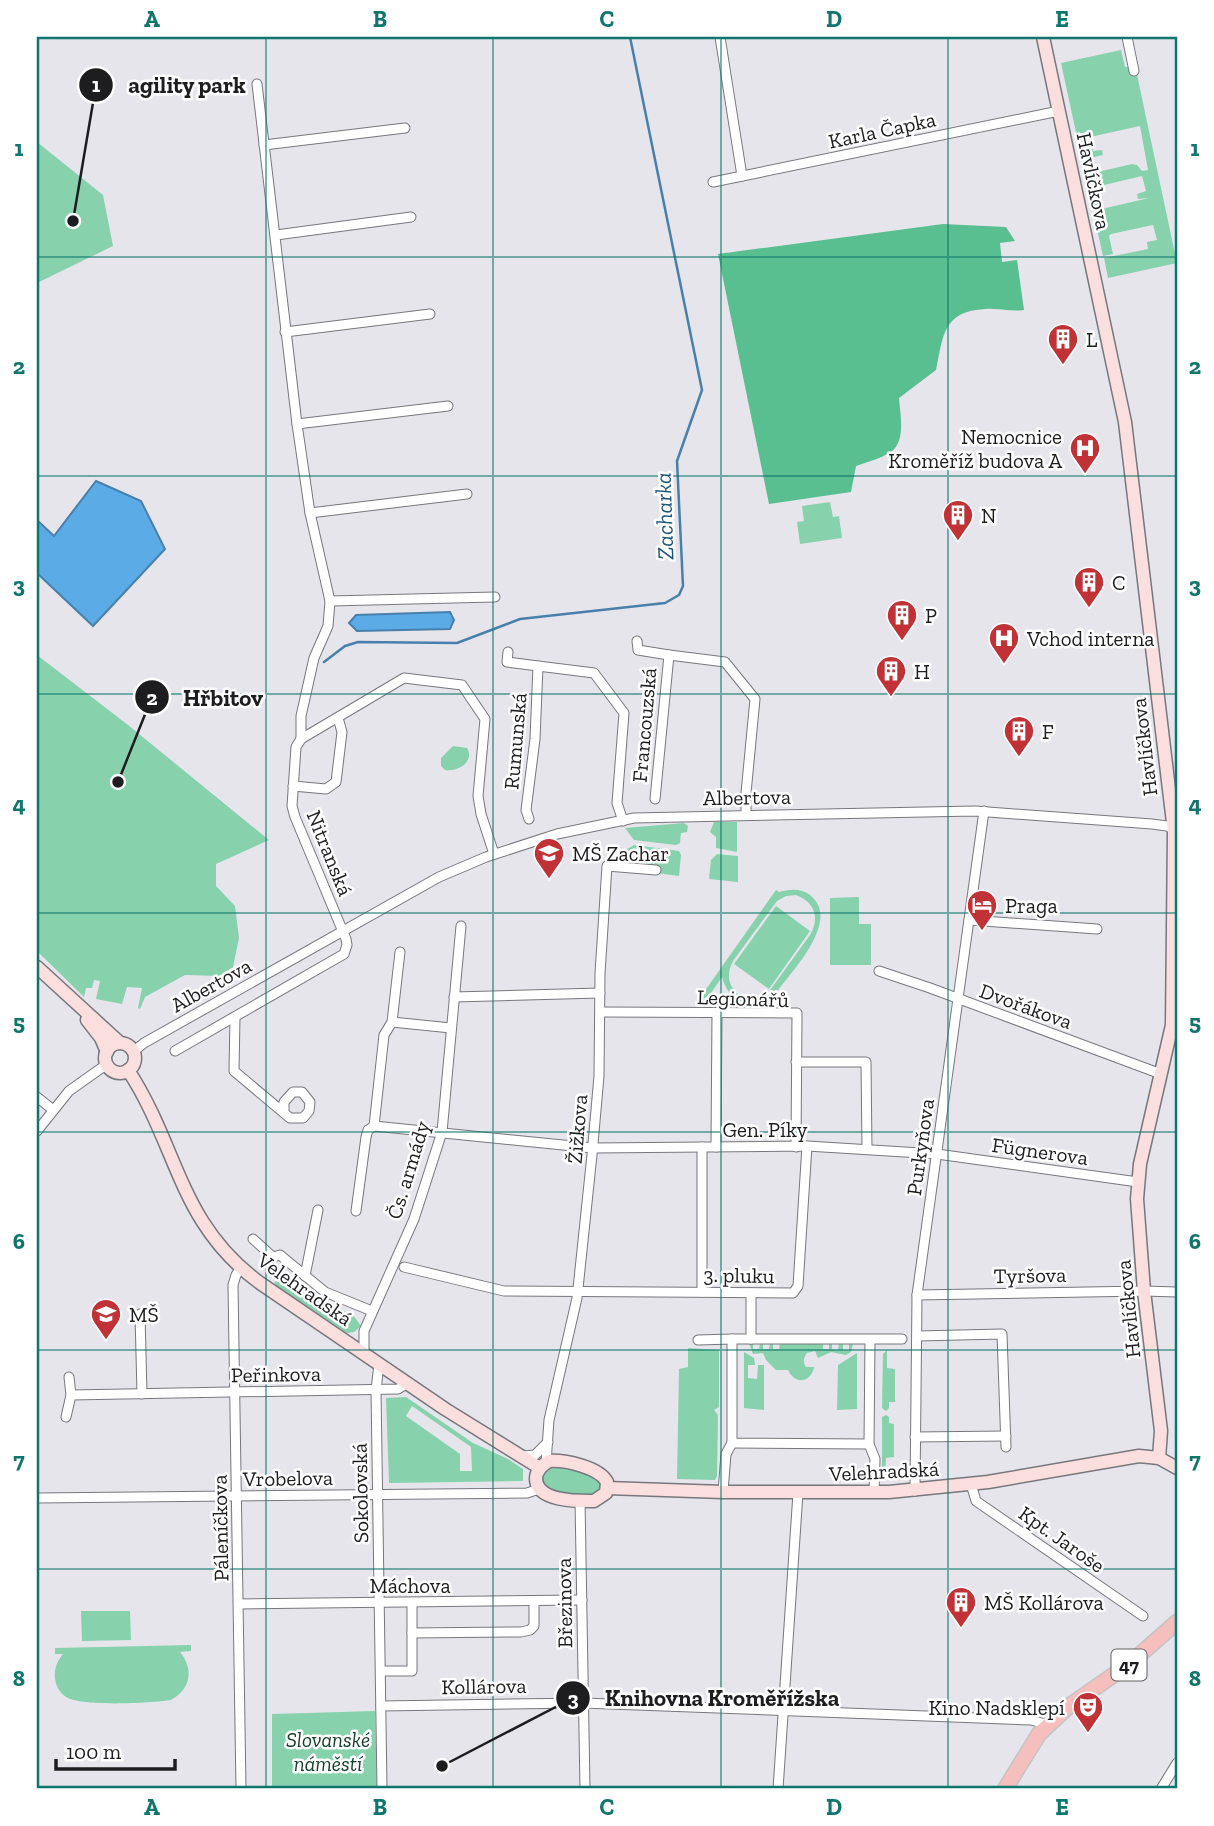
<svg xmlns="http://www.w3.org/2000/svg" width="1214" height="1826" viewBox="0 0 1214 1826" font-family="'Zilla Slab',serif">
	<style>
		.green { fill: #87d2ad; fill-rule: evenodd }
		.forest { fill: #59be90 }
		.water { fill: #5babe6; stroke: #4880ab; stroke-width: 2 }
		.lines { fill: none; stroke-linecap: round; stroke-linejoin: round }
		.stream { stroke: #4880ab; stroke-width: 2.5 }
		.street-casing { stroke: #77777d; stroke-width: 11 }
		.secondary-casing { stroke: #77777d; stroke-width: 15 }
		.primary-casing { stroke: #c4c4c5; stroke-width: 17 }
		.street { stroke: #fff; stroke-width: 9 }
		.secondary { stroke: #fadfde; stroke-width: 12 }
		.primary { stroke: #f5bfbd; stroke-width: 14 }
		.grid { fill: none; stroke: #0f766e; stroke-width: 2; stroke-opacity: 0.55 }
		.labels { text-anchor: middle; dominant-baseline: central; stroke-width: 5; stroke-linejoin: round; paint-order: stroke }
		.shield { fill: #fff; stroke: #616163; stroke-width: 2 }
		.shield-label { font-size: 19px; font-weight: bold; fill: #1d1d20 }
		.street-label { font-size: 21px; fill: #1d1d20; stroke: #fff }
		.poi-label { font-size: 21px; fill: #1d1d20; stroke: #fff; text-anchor: start }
		.park-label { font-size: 21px; font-style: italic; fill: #14402d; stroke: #fff }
		.water-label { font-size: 23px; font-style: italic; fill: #1c567e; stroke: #fff }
		.leader { fill: none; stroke: #1d1d20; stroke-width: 2.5 }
		.callout-dot { fill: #1d1d20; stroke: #fff; stroke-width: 2.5 }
		.mark-label { font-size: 21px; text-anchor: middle; font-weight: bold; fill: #fff }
		.callout-label { font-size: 23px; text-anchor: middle; font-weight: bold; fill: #1d1d20; stroke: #fff; stroke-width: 5; stroke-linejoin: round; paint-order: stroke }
		.neatline { fill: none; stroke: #0f766e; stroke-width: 2.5 }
		.grid-label { font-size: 23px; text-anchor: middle; font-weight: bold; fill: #0f766e }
	</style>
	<rect width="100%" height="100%" fill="#e6e5ec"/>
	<!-- green -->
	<g class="green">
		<path d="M1121 50 1125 67H1131L1136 70 1177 263 1108 278 1104 258 1148 249 1147 242 1157 240 1153 225 1111 234 1109 236 1113 254 1103 256 1093 211 1149 198 1138 199 1137 194 1146 191 1142 176 1100 186 1099 189 1103 206 1093 208 1085 175 1132 164 1137 165 1142 171 1148 170 1140 126 1090 137 1093 151 1102 150 1103 155 1082 160 1061 63Z"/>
		<path d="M37 142 103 195 113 246 37 283Z"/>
		<path d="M830 502 833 517 839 516 842 538 800 544 797 522 804 521 802 506Z"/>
		<path d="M37 655 128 725 269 840 216 864V886L235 906 239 938 233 967 219 976 185 975 145 997 140 1009 138 1008 142 988 127 987 122 1004 96 999 100 981 94 980 92 988H86L84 997 37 951Z"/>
		<path d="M453 746 467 748C475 762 458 772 445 770L441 766V758Z"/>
		<path d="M714 822H737V852L716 848V837L710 832Z"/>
		<path d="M684 823 688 826 687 832 681 833 680 843 676 845 634 840 625 828Z"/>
		<path d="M634 845 679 851 681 855 679 876 656 873V869L604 863Z"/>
		<path d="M717 854 738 856V882L709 879 711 860Z"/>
		<path d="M776 890 779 892C790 889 801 888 810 895 842 920 792 971 776 993 755 1014 729 1004 722 977L702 1006 697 1002ZM796 895C815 902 820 918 810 935L768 993 752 999 738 995C728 984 726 975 733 961L777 901 786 896Z"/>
		<path d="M859 897V924H871V965H830V898Z"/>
		<path d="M776 906 810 931 769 989 734 964Z"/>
		<path d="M281 1272 316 1299 353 1315 361 1326 354 1332 347 1333 274 1284Z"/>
		<path d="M749 1343H753V1349H759L760 1343H763V1349H769L770 1343H773V1349H779L780 1343 823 1344V1349H829V1344H832V1349L838 1350 839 1344H843V1350H849V1344H853L851 1352 846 1355 831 1352 818 1358 815 1351 807 1353C803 1358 803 1362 806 1367H814C811 1383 795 1385 788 1370H776L766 1360 763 1353 753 1354Z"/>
		<path d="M688 1348 719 1350V1407L714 1410 718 1415 717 1476 715 1480 677 1479 679 1369 688 1367Z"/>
		<path d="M887 1350V1368L895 1369V1402H889V1408L886 1411 882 1408 883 1354Z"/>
		<path d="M744 1352 754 1358 755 1365H748V1378L757 1379 758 1365H764V1410L744 1408Z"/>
		<path d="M857 1353V1409L837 1410 838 1365Z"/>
		<path d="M406 1397 473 1443 508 1459 523 1469V1481L389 1483 386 1398ZM412 1406 471 1447 472 1471H460V1454L406 1416Z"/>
		<path d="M886 1415 889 1417V1423L894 1424V1457L886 1458 885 1476 882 1473V1417Z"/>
		<path d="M551 1466 596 1476 601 1480 602 1491 590 1497 553 1492 542 1482V1475Z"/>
		<path d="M81 1611H130L131 1640 82 1641Z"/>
		<path d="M191 1645V1651L180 1652C194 1669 191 1689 171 1700 151 1703 82 1707 66 1697 60 1693 56 1686 55 1679 54 1669 57 1661 63 1654H55V1648Z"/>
		<path d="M375 1711 377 1789H272V1714Z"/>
	</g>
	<!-- forest -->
	<path class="forest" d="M943 224 1006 227 1015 241 1000 243 1002 262 1017 260 1024 310C1010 312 998 308 985 309 943 311 943 336 936 370L899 398C900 413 906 440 892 451 883 458 867 462 856 466L851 492 769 504 718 254Z"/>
	<!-- water -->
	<g class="water">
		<path d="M96 481 141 501 165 549 93 626 37 573V520L54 536Z"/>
		<path d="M450 612 454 620 450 629 357 631 349 623 356 615Z"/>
	</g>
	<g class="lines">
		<!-- stream -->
		<path class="stream" d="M324 662 345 646 358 642 457 643 520 619 665 603 679 595 683 586 677 461 702 390 630 37"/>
		<!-- street casing -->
		<g class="street-casing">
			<g id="street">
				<path d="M720 37 742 176"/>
				<path d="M1127 37 1134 71"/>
				<path d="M257 84 297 424 310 513 330 601 328 626 314 658 301 716V739"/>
				<path d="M264 145 405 128"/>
				<path d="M713 182 1059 111"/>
				<path d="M276 235 411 217"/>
				<path d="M285 332 430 314"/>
				<path d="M297 424 448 406"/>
				<path d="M310 513 467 494"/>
				<path d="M330 601 495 597"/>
				<path d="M637 641 638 650 669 655"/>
				<path d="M508 652 507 662 538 666"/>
				<path d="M293 786 326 789 336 782 342 732 338 718"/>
				<path d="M655 799 669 655 725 662 755 699 746 793V814"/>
				<path d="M529 819 526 810 535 739 538 666 594 673 624 713 617 803 623 821"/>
				<path d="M969 920 1097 929"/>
				<path d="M879 971 930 988 1161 1074"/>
				<path d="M454 997 600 993"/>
				<path d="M601 1012 797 1013 796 1147"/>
				<path d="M235 1017 234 1071 290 1118H303L309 1111 310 1102 302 1092H293L284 1102V1111"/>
				<path d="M392 1022 451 1028"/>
				<path d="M134 1051 144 1043 439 877 486 857 557 834 634 818 975 811 1152 824 1167 826 1176 831"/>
				<path d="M175 1051 344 954 347 945 346 939 295 817 292 806 296 747 301 739 404 678 462 685 485 719 478 796 481 814 494 854"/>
				<path d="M796 1062H866L867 1149"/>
				<path d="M37 1097 52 1109"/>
				<path d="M374 1126 593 1148 807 1146 937 1154 1138 1182"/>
				<path d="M37 1131 69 1091 107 1064"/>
				<path d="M702 1147V1292"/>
				<path d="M716 1147 717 1013"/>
				<path d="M356 1211 366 1137 368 1130 374 1126 384 1035 392 1022 400 952"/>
				<path d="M253 1239 273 1257 280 1255 325 1292 372 1311"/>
				<path d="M404 1267 504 1291 793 1293 798 1286 807 1146"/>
				<path d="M241 1268 236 1275 233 1285 241 1789"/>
				<path d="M305 1276 318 1210"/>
				<path d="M917 1295 1144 1291 1177 1292"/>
				<path d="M140 1314 142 1394"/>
				<path d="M917 1336 1002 1334 1006 1447"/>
				<path d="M751 1339V1293"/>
				<path d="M698 1340 732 1339"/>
				<path d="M870 1340 869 1444 875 1459 874 1493"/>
				<path d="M364 1353V1331L414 1219 442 1132 461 926"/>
				<path d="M379 1364 376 1390 382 1789"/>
				<path d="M71 1395 398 1389 408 1383"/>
				<path d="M66 1417 71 1395 69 1377"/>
				<path d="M915 1437 1006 1436"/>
				<path d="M869 1444 732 1443V1339H902"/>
				<path d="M522 1456 535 1455 548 1442"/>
				<path d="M546 1463 549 1420 577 1298 592 1155 599 1076 600 973 607 866 656 870"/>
				<path d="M971 1484 976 1501 1143 1616"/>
				<path d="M915 1491 917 1295 984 811"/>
				<path d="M723 1492 726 1454 732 1443"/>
				<path d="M37 1498 527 1493 539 1489"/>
				<path d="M580 1500 585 1789"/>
				<path d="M412 1603V1633L521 1632 530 1630 534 1626V1601"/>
				<path d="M239 1604 582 1600"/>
				<path d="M381 1671H412V1633"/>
				<path d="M381 1706 583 1703 1031 1720 1049 1725"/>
				<path d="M778 1789 798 1493"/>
				<path d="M1161 1789 1177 1763"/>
			</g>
		</g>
		<!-- secondary casing -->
		<g class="secondary-casing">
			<g id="secondary">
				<path d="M1043 37 1125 422 1174 831 1172 1025 1140 1164 1137 1199 1144 1291 1161 1431 1159 1458"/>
				<path d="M37 967 120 1043"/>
				<path d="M87 1020 101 1038 107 1052"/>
				<circle cx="120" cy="1058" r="15"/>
				<path d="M128 1070C179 1148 178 1223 260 1283L445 1409 540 1468"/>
				<path d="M549 1461C565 1460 599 1467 607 1482L606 1493 594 1501C578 1501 537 1502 536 1479 536 1470 542 1465 549 1461Z"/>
				<path d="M607 1488 723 1492H889L988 1482 1139 1456 1159 1458 1177 1468"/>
			</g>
		</g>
		<!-- primary casing -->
		<g class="primary-casing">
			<path id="primary" d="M1005 1789 1039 1734 1069 1706 1128 1665 1177 1622"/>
		</g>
		<!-- street -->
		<use href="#street" class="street"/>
		<!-- secondary -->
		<use href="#secondary" class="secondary"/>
		<!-- primary -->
		<use href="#primary" class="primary"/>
	</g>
	<!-- grid -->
	<path class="grid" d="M266 37V1789M493 37V1789M721 37V1789M948 37V1789M37 257H1177M37 476H1177M37 694H1177M37 913H1177M37 1132H1177M37 1350H1177M37 1569H1177"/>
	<!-- icons -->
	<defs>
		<g id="building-pin" transform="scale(1.575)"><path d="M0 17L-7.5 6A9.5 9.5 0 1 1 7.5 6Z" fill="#c13237" stroke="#fff"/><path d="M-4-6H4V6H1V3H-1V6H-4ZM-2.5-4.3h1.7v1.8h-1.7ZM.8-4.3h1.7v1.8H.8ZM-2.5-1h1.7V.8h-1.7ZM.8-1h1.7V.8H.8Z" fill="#fff"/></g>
		<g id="hospital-pin" transform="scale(1.575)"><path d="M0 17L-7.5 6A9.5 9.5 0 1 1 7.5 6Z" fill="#c13237" stroke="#fff"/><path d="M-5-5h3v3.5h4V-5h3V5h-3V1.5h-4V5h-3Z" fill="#fff"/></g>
		<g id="school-pin" transform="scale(1.575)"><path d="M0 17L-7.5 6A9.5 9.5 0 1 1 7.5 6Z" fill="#c13237" stroke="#fff"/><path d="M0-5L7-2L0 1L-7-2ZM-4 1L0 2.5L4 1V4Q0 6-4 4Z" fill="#fff"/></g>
		<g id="hotel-pin" transform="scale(1.575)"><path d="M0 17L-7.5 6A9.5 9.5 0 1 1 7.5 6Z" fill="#c13237" stroke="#fff"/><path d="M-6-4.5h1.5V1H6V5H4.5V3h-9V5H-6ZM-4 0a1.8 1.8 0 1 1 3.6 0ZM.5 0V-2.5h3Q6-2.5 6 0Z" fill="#fff"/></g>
		<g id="theatre-pin" transform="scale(1.575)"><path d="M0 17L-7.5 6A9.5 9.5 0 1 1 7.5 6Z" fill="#c13237" stroke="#fff"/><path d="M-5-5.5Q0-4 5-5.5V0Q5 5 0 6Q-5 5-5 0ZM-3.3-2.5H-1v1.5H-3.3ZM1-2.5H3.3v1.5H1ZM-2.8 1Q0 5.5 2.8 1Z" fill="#fff"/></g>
	</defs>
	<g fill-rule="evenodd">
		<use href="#building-pin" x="1063" y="339"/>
		<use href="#hospital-pin" x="1085" y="448"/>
		<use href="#building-pin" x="958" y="515"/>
		<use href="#building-pin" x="1089" y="582"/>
		<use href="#building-pin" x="902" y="615"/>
		<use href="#hospital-pin" x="1004" y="638"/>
		<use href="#building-pin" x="891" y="671"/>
		<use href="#building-pin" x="1019" y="731"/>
		<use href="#school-pin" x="549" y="853"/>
		<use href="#hotel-pin" x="982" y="905"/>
		<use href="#school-pin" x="106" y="1314"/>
		<use href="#building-pin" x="961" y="1602"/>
		<use href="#theatre-pin" x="1088" y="1707"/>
	</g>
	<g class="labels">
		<!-- shield labels -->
		<rect class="shield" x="1111.5" y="1649.5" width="35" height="31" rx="5"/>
		<g class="shield-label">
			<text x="1129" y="1665">47</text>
		</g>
		<!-- street labels -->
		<g class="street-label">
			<text transform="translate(882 130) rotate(-12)">Karla Čapka</text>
			<text transform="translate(1094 181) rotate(78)">Havlíčkova</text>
			<text transform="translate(644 725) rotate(-85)">Francouzská</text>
			<text transform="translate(515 741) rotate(-85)">Rumunská</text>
			<text transform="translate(1144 747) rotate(-97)">Havlíčkova</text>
			<text transform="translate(747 797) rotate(-1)">Albertova</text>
			<text transform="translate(330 853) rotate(68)">Nitranská</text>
			<text transform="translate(211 985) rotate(-29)">Albertova</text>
			<text transform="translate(743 998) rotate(2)">Legionářů</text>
			<text transform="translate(1026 1006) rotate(20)">Dvořákova</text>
			<text transform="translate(577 1129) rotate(-85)">Žižkova</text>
			<text x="765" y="1129">Gen. Píky</text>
			<text transform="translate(920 1147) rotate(-82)">Purkyňova</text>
			<text transform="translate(1040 1151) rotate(8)">Fügnerova</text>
			<text transform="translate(408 1170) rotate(-73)">Čs. armády</text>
			<text transform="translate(739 1275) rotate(1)">3. pluku</text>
			<text transform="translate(1030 1275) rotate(-1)">Tyršova</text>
			<text transform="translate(305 1289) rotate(35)">Velehradská</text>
			<text transform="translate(1128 1309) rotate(-96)">Havlíčkova</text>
			<text transform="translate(276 1374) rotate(-1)">Peřinkova</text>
			<text transform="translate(884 1471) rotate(-3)">Velehradská</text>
			<text transform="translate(288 1478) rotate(-1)">Vrobelova</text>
			<text transform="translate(360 1493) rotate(-91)">Sokolovská</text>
			<text transform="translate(220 1528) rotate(-91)">Páleníčkova</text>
			<text transform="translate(1062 1539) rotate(35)">Kpt. Jaroše</text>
			<text x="410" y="1585">Máchova</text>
			<text transform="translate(564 1603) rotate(-91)">Březinova</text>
			<text transform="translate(484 1686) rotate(-1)">Kollárova</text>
		</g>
		<!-- poi labels -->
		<g class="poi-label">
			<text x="1086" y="339">L</text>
			<text x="1062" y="436" text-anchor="end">Nemocnice<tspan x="1062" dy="24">Kroměříž budova A</tspan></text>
			<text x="981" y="515">N</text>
			<text x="1112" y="582">C</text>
			<text x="925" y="615">P</text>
			<text x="1027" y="638">Vchod interna</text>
			<text x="914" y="671">H</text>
			<text x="1042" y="731">F</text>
			<text x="572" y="853">MŠ Zachar</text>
			<text x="1005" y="905">Praga</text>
			<text x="129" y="1314">MŠ</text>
			<text x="984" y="1602">MŠ Kollárova</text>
			<text x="1065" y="1707" text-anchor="end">Kino Nadsklepí</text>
		</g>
		<!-- park labels -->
		<g class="park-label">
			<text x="328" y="1739">Slovanské<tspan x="328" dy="24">náměstí</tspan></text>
		</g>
		<!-- water labels -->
		<g class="water-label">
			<text transform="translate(664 516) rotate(-92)">Zacharka</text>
		</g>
	</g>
	<!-- callouts -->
	<path class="leader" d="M73 221L96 85M118 782L152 697M442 1766L573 1698"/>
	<g class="callout-dot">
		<circle cx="73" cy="221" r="7"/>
		<circle cx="118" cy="782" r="7"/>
		<circle cx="442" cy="1766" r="7"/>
		<circle cx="96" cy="85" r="18"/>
		<circle cx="152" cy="697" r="18"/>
		<circle cx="573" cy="1698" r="18"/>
	</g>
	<g class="mark-label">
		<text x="96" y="92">1</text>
		<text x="152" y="705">2</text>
		<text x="573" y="1706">3</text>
	</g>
	<g class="callout-label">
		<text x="187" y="93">agility park</text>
		<text x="223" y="706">Hřbitov</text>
		<text x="722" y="1706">Knihovna Kroměřížska</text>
	</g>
	<!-- border -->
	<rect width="1214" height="1826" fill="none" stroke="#ffffff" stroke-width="77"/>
	<!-- scale -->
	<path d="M56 1759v10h119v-10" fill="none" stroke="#1d1d20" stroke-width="3.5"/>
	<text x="66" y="1759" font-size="21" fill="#1d1d20" stroke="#ffffff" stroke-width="5" paint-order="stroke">100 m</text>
	<rect x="38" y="38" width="1138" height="1749" class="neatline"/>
	<g class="grid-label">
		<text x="152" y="27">A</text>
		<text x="380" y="27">B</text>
		<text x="607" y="27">C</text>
		<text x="834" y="27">D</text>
		<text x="1062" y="27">E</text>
		<text x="19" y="156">1</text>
		<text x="1195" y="156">1</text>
		<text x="19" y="374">2</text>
		<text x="1195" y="374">2</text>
		<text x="19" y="593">3</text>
		<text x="1195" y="593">3</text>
		<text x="19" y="812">4</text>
		<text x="1195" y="812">4</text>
		<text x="19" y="1030">5</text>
		<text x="1195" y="1030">5</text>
		<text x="19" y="1249">6</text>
		<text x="1195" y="1249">6</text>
		<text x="19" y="1468">7</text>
		<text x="1195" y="1468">7</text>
		<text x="19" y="1686">8</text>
		<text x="1195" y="1686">8</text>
		<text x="152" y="1815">A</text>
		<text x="380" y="1815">B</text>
		<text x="607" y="1815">C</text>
		<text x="834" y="1815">D</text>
		<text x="1062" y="1815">E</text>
	</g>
</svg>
